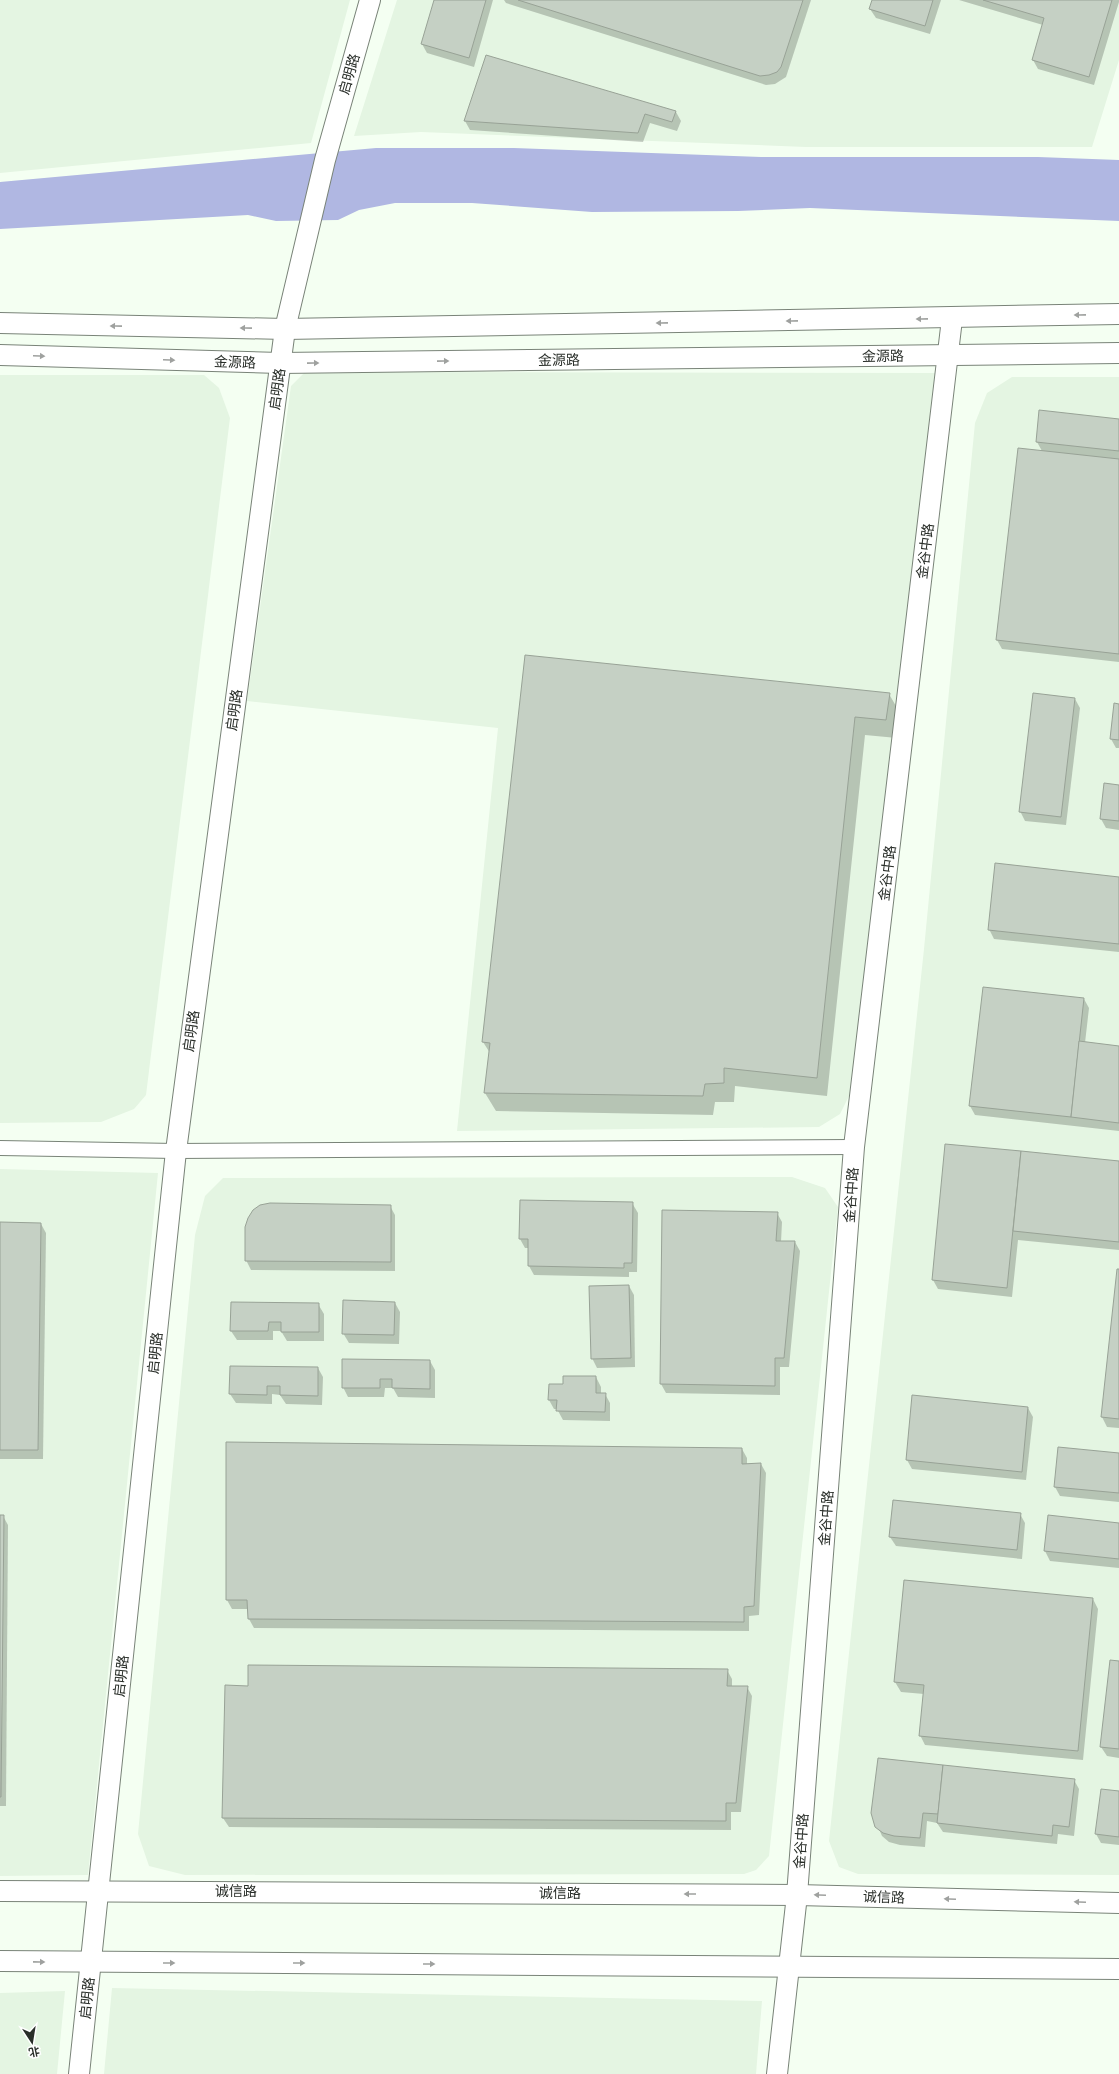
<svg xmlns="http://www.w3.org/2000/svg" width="1119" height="2074" viewBox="0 0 1119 2074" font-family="Arial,'Noto Sans SC',sans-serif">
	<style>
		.built { fill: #e4f5e2 }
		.water { fill: #b0b7e2 }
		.shadow { fill: #0003 }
		.building { fill: #c5d0c4; stroke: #98a296 }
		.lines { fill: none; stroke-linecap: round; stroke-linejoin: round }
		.street-casing { stroke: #798378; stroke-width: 16 }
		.secondary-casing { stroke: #798378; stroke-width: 22 }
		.street { stroke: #fff; stroke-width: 14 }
		.secondary { stroke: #fff; stroke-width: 20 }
		.oneway { fill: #9fa19f }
		.labels { text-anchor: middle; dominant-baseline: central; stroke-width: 3; stroke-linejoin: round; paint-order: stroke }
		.street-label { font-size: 14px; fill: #292e29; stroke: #fff }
	</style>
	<rect width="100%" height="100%" fill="#f4fff2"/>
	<!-- built -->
	<g class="built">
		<path d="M0 0H350L311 143 0 173Z"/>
		<path d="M397 0H1119V60L1092 147H806L421 132 354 136Z"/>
		<path d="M305 372 935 373 852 1090 840 1114 819 1127 457 1131 498 728 247 701 291 386Z"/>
		<path d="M0 375H204L219 388 230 418 146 1095 134 1109 101 1122 0 1123Z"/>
		<path d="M1012 377H1119V1875L858 1874 839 1867 829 1841 924 949 975 423 987 393Z"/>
		<path d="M0 1169 158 1173 88 1875 0 1876Z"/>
		<path d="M792 1177 825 1188 838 1207 769 1856 756 1870 744 1874 185 1875 149 1866 138 1834 195 1235 205 1196 223 1178Z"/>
		<path d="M112 1988 762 2001 756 2074H104Z"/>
		<path d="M65 1991 57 2074H0V1993Z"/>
	</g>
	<!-- water -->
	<path class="water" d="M376 148H514L761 157H1038L1119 160V221L810 208 738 211 592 212 472 203H395L359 210 338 220 276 221 248 215 0 229V182Z"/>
	<!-- shadow -->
	<g class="shadow">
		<path d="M435 0H493L474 67 427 53 422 44Z"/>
		<path d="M504 0H811L786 77 775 84 766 85 506 3Z"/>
		<path d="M873 0H941L930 34 876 18 870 9Z"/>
		<path d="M959 0H1119V2L1094 85 1038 69 1033 60 1043 25Z"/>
		<path d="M487 57 676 112 681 121 677 131 650 123 643 142 470 130 465 121Z"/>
		<path d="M1119 420V662L1002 649 997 640 1042 451 1037 442Z"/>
		<path d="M526 656 889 694 900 713 897 738 865 735 827 1096 735 1086 734 1102H715L713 1115 496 1111 485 1093 490 1053 483 1042Z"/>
		<path d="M1075 699 1080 708 1066 825 1025 821 1020 811Z"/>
		<path d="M1119 705V748H1116L1111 739Z"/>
		<path d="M1119 786V830L1106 828 1101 819Z"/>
		<path d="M1119 878V952L994 939 989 929Z"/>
		<path d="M1084 999 1089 1008 1085 1043 1119 1047V1131L975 1115 970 1106Z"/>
		<path d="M946 1145 1119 1162V1250L1018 1240 1012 1297 938 1289 933 1280Z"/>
		<path d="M632 1203 638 1213 637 1272H629V1277L534 1275 529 1266V1248H525L520 1239Z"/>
		<path d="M390 1206 395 1215V1271L251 1270 246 1260Z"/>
		<path d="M777 1213 782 1222 781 1242H795L800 1251 789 1367H780V1395L666 1393 661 1384Z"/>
		<path d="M0 1223 41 1224 46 1233 43 1459H0Z"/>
		<path d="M1118 1270H1119V1428L1107 1427 1102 1417Z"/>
		<path d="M629 1286 634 1295 635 1367 597 1368 592 1358Z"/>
		<path d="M395 1303 400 1312 399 1344 349 1343 343 1333Z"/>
		<path d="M318 1304 324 1314V1341H287L281 1331H273V1340H237L231 1331Z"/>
		<path d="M430 1361 435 1370V1398L398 1397 393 1388H385L384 1397H348L343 1387Z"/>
		<path d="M231 1367 318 1368 323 1377 322 1405 286 1404 280 1395 272 1394V1404L236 1403 230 1394Z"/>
		<path d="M596 1377 601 1387V1394H605L610 1403V1421L563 1420 557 1409H554L549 1400V1385H564Z"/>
		<path d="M1028 1408 1033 1417 1026 1480 912 1469 907 1460Z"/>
		<path d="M227 1443 742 1449 747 1458V1465L761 1464 766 1473 759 1615 749 1616V1631L254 1628 249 1619V1609H232L227 1600Z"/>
		<path d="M1119 1454V1502L1060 1496 1055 1487Z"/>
		<path d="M1020 1514 1025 1523 1022 1559 896 1546 890 1537Z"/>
		<path d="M0 1516H3L8 1525 6 1806H0Z"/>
		<path d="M1049 1516 1119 1524V1568L1050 1561 1045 1551Z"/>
		<path d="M905 1581 1093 1599 1098 1609 1083 1760 925 1745 920 1735 924 1694 901 1692 895 1682Z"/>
		<path d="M1119 1662V1758L1107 1756 1101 1747Z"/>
		<path d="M727 1670 732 1679V1687H747L752 1696 741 1812H731V1830L229 1827 223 1818 249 1687Z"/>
		<path d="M1074 1780 1079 1789 1074 1836 1058 1834 1057 1844 943 1832 937 1823 927 1821 925 1847 900 1845 889 1842 882 1836 872 1813Z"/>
		<path d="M1119 1792V1845L1101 1843 1096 1834Z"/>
	</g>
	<!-- building -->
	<g class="building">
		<path d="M434 0H486L469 58 421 44Z"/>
		<path d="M518 0H803L781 67 777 72 769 75 760 76Z"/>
		<path d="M872 0H933L925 26 869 9Z"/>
		<path d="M983 0H1112L1089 77 1032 60 1044 18Z"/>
		<path d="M486 55 676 111 672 122 645 114 638 133 464 121Z"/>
		<path d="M1039 410 1119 419V451L1036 442Z"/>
		<path d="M1018 448 1119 459V654L996 640Z"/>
		<path d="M525 655 890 693 886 720 855 717 817 1078 724 1068V1083L705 1084 703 1096 484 1093 490 1043 482 1042Z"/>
		<path d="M1033 693 1075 698 1061 817 1019 812Z"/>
		<path d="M1114 703 1119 704V740L1110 739Z"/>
		<path d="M1104 783 1119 785V821L1100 819Z"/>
		<path d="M995 863 1119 877V944L988 930Z"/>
		<path d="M983 987 1084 998 1071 1117 969 1106Z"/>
		<path d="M1079 1041 1119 1046V1123L1071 1117Z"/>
		<path d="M945 1144 1021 1151 1007 1288 932 1280Z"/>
		<path d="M1021 1151 1119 1161V1242L1013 1231Z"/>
		<path d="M520 1200 633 1202 632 1263H624V1268L528 1266V1239H519Z"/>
		<path d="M270 1203 391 1205V1262L245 1261V1227L248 1218 253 1210 260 1205Z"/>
		<path d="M662 1210 778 1212 776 1241H795L784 1358H775V1386L660 1384Z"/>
		<path d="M0 1222 41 1223 38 1450H0Z"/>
		<path d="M1117 1269H1119V1419L1101 1417Z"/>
		<path d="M629 1285 631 1358 591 1359 589 1286Z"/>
		<path d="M343 1300 395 1302 394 1335 342 1334Z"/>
		<path d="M231 1302 319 1303V1332H281V1322H269L268 1331H230Z"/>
		<path d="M342 1359 430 1360V1389L392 1388V1379H380V1388H342Z"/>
		<path d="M230 1366 318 1367V1396L280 1395V1386H267V1395L229 1394Z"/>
		<path d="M563 1376H596V1393H606L605 1412 556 1411 557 1400H548L549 1384H563Z"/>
		<path d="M912 1395 1028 1407 1022 1472 906 1460Z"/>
		<path d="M226 1442 742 1448V1464L761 1463 754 1606 744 1607V1622L248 1619 247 1600H226Z"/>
		<path d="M1058 1447 1119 1453V1493L1054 1487Z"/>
		<path d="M893 1500 1021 1513 1017 1550 889 1537Z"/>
		<path d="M0 1515H4L1 1797H0Z"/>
		<path d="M1048 1515 1119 1523V1559L1044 1551Z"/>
		<path d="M904 1580 1093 1598 1078 1751 919 1736 924 1685 894 1682Z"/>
		<path d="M1110 1660 1119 1661V1749L1100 1747Z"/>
		<path d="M248 1665 728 1669 727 1686H748L736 1803H726V1821L222 1818 225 1685 248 1686Z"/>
		<path d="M878 1758 943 1765 938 1814 923 1813 920 1838 894 1836 883 1833 875 1827 871 1813Z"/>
		<path d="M943 1765 1075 1779 1069 1827 1053 1825 1052 1836 937 1823Z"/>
		<path d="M1101 1789 1119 1791V1837L1095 1834Z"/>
	</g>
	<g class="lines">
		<!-- street casing -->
		<g class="street-casing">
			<path id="street" d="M0 1148 176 1151 854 1147"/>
		</g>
		<!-- secondary casing -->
		<g class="secondary-casing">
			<g id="secondary">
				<path d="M0 323 285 329 1119 314"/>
				<path d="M0 355 280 363 1119 353"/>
				<path d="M0 1891 797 1895 1119 1903"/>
				<path d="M0 1961 1119 1969"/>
				<path d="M79 2074 176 1151 285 329 325 160 370 0"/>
				<path d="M777 2074 797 1895 854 1147 952 319"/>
			</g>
		</g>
		<!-- street -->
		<use href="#street" class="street"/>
		<!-- secondary -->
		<use href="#secondary" class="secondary"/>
	</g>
	<!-- one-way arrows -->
	<defs><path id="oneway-solid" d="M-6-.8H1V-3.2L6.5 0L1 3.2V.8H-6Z"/></defs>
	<g class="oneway">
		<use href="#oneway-solid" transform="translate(1080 315) rotate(179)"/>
		<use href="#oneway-solid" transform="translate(922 319) rotate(179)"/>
		<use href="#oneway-solid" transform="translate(792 321) rotate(179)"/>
		<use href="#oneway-solid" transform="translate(662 323) rotate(179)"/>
		<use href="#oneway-solid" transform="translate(116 326) rotate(-179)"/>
		<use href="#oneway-solid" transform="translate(246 328) rotate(-179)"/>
		<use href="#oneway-solid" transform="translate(39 356) rotate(2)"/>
		<use href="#oneway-solid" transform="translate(169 360) rotate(2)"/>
		<use href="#oneway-solid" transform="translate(443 361) rotate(-1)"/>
		<use href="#oneway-solid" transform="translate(313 363) rotate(-1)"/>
		<use href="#oneway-solid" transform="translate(690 1894) rotate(-180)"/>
		<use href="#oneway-solid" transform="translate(820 1895) rotate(-178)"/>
		<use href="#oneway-solid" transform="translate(950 1899) rotate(-178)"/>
		<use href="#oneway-solid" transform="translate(1080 1902) rotate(-178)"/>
		<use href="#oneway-solid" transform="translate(39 1962) rotate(1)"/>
		<use href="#oneway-solid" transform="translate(169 1963)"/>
		<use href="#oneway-solid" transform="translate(299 1963)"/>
		<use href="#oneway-solid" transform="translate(429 1964)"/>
	</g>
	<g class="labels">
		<!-- street labels -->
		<g class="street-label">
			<text transform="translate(349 74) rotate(-74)">启明路</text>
			<text transform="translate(883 356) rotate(-1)">金源路</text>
			<text transform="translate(559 360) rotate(-1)">金源路</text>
			<text transform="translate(235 362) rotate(2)">金源路</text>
			<text transform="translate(277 389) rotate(-82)">启明路</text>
			<text transform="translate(925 551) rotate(-83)">金谷中路</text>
			<text transform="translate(234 710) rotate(-82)">启明路</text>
			<text transform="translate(887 873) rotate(-83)">金谷中路</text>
			<text transform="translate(191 1031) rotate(-82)">启明路</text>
			<text transform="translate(851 1195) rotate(-86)">金谷中路</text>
			<text transform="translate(155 1353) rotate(-84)">启明路</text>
			<text transform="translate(826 1518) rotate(-86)">金谷中路</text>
			<text transform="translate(121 1676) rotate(-84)">启明路</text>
			<text transform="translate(801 1841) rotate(-86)">金谷中路</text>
			<text x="236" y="1891">诚信路</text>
			<text x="560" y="1893">诚信路</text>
			<text transform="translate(884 1897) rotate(2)">诚信路</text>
			<text transform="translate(87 1998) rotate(-84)">启明路</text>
		</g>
	</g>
	<!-- north arrow -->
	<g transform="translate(32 2042) rotate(168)" stroke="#ffffff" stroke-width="3" paint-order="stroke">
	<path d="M0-3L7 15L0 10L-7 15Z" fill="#292e29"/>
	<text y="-6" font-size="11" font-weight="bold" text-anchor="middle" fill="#292e29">北</text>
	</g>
</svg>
